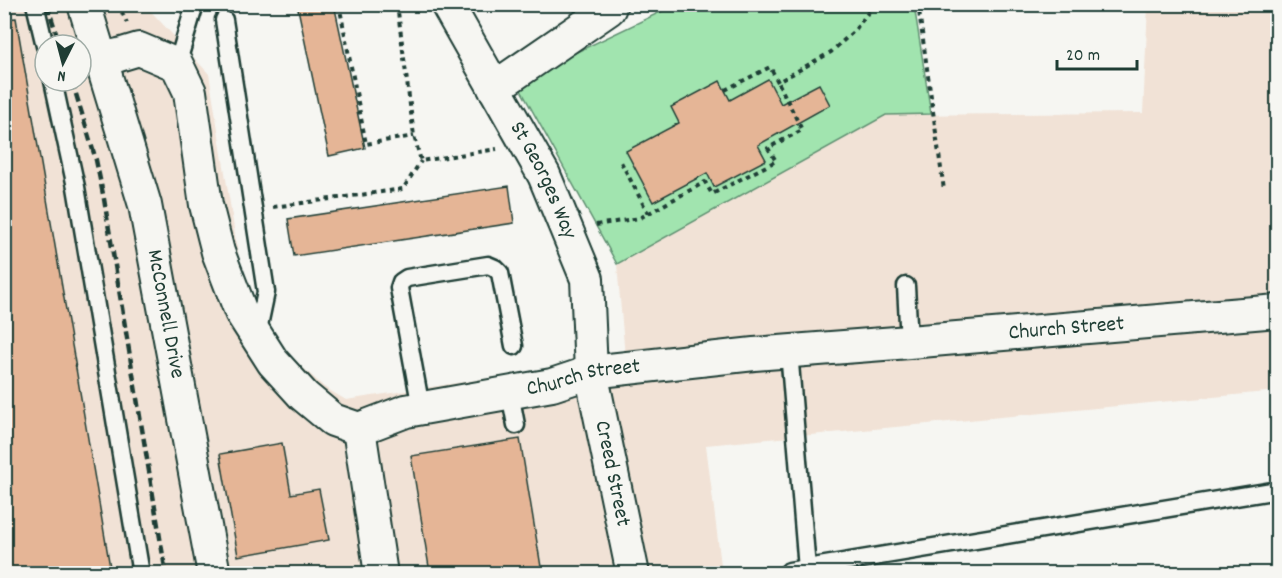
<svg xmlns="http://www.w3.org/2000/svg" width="1282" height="578" viewBox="0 0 1282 578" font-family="Dekko,sans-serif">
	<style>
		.built { fill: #f1e2d6; fill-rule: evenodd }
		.green { fill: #a1e4af; stroke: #609072; stroke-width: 1.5 }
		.building { fill: #e5b596; stroke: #1f3d34; stroke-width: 1.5 }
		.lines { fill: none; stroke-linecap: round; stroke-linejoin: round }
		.service-casing { stroke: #1f3d34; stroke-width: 21 }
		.minor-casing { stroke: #1f3d34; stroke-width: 36 }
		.path { stroke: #1f3d34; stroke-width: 4; stroke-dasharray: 4.5 4.5; stroke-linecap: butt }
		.service { stroke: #f6f6f2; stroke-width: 16 }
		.minor { stroke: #f6f6f2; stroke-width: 32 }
		.rail { stroke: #1f3d34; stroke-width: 4.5; stroke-dasharray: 9 4.5; stroke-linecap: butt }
		.labels { text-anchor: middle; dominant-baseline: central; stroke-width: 5; stroke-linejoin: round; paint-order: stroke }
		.street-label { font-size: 22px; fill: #1f3d34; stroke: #f6f6f2 }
	</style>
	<rect width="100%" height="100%" fill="#f6f6f2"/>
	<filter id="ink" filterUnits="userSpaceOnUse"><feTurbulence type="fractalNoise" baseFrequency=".0167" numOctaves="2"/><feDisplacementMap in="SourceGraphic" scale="12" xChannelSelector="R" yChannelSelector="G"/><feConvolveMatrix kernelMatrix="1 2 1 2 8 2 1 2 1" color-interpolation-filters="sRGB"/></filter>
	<g filter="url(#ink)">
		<!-- built -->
		<path class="built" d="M4 5H145L209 74 243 284 290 356 324 387 346 400 625 357 617 264 886 115 1143 113 1148 5H1277V391L706 445 722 573H5ZM45 45H81V81H45Z"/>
		<!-- green -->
		<path class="green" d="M675 5H914L931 114 886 115 617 264 516 81Z"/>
		<!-- building -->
		<g class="building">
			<path d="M297 4H334L365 148 329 156Z"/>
			<path d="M16 18 111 573H4V19Z"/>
			<path d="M768 79 781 104 819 84 830 105 758 145 766 160 714 187 707 173 653 202 626 151 679 123 671 107 720 81 730 100Z"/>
			<path d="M509 186 514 223 294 256 288 219Z"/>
			<path d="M520 439 542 573H430L411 456Z"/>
			<path d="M282 443 291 494 319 489 329 540 238 556 220 454Z"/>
		</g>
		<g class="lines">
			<!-- service casing -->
			<g class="service-casing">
				<g id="service">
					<path d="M35 4 45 46"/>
					<path d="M224 20 266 292 257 335"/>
					<path d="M177 65 195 4"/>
					<path d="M53 81 76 187 141 574"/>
					<path d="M906 286 909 342"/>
					<path d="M789 351 807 569"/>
					<path d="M510 393 516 425"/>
					<path d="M421 408 399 288 401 282 407 278 488 265 495 268 500 273 514 346"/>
					<path d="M789 571 1278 490"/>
				</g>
			</g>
			<!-- minor casing -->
			<g class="minor-casing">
				<g id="minor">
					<path id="s1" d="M84 4 145 205 214 574"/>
					<path id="s2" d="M447 4 544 175 587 279 591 372 633 574"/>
					<path id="s3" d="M100 59 119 55 139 49 177 65 190 92 206 205 218 252 241 312 273 362 304 396 333 420 359 429 406 411 552 385 591 372 754 354 909 342 1278 311"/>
					<path d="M494 88 609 9 611 4"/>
					<path d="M359 429 381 574"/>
				</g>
			</g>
			<!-- path -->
			<g class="path">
				<path d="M118 4 127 23"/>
				<path d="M339 4 366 144 414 136"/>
				<path d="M397 4 414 136 421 161 497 149"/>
				<path d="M918 4 944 190"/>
				<path d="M725 90 770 67 778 82 831 52 855 30 870 10 880 4"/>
				<path d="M621 162 648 213"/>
				<path d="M273 207 403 189 421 161"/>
				<path d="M596 225 640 218 705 182 712 194 776 161 768 148 802 130 778 82"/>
			</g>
			<!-- service -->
			<use href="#service" class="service"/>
			<!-- minor -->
			<use href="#minor" class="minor"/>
			<!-- rail -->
			<g class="rail">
				<path d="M47 4 60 45"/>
				<path d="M72 81 96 160 104 199 166 574"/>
			</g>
		</g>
	</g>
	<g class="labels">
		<!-- street labels -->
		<g class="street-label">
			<text stroke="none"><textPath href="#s2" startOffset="201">St Georges Way</textPath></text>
			<text stroke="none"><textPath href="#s1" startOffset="321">McConnell Drive</textPath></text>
			<text stroke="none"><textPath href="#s3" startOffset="1226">Church Street</textPath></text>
			<text stroke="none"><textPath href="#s3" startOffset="740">Church Street</textPath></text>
			<text stroke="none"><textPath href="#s2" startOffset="506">Creed Street</textPath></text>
		</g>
	</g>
	<!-- margin -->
	<rect width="1282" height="578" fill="none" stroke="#f6f6f2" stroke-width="24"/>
	<rect x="12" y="12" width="1258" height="554" fill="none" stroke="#1f3d34" stroke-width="2" filter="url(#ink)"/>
	<!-- north arrow -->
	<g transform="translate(63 63) rotate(186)"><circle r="28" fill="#f6f6f2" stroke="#a0aca6" stroke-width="1.5"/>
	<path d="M0-4.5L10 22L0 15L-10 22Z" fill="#1f3d34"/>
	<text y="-9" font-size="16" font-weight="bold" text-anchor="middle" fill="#1f3d34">N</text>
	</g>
	<!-- scale -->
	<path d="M1057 60v9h80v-9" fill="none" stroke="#1f3d34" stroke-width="3"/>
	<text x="1066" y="60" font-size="18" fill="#1f3d34" stroke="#f6f6f2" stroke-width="4.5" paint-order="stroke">20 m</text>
</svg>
